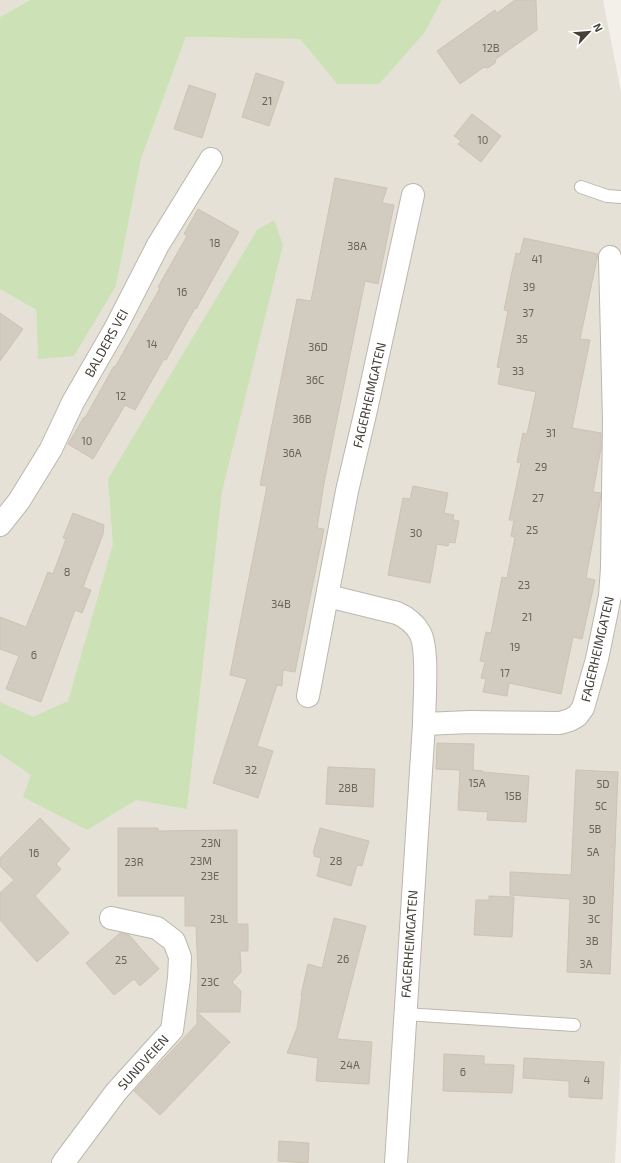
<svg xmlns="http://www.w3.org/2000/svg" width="621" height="1163" viewBox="0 0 621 1163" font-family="'Exo 2',sans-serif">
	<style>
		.residential { fill: #e5e1d7 }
		.green { fill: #cde1b6 }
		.building { fill: #d2cbbf; stroke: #ccc3b3 }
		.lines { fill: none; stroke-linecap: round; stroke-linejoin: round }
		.lane-casing { stroke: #bdb7ac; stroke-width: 14 }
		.street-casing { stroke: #bdb7ac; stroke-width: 24 }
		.lane { stroke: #fff; stroke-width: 12 }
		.street { stroke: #fff; stroke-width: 22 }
		.labels { text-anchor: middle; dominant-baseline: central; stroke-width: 3.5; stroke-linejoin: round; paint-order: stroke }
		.number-label { font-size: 11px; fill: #68635a }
		.street-label { font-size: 13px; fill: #454038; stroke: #fff }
	</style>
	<rect width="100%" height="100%" fill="#f2f0e9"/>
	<!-- residential -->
	<g class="residential">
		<path d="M0 0H30L0 17Z"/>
		<path d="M442 0H603L621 92V1052L615 1163H0V289L36 310 38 359 116 286 141 159 186 37 300 39 337 84 425 32Z"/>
	</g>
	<!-- green -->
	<g class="green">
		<path d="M30 0H442L425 32 379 84H337L300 39 186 37 141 159 116 286 74 356 38 359 36 310 0 289V17Z"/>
		<path d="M274 220 283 245 222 491 187 809 136 800 87 830 23 797 31 775 0 754V702L33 717 68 701 113 544 108 479 257 230Z"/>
	</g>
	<!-- building -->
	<g class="building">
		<path d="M515 0H536L537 30 496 59 495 63 488 68 484 67 460 84 437 51 495 10 497 13Z"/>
		<path d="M256 73 284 82 269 126 242 117Z"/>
		<path d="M189 85 216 94 202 138 174 129Z"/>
		<path d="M472 114 501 136 481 162 458 144 461 141 454 136Z"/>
		<path d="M335 178 387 188 382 203 394 205 378 284 365 281 324 483 317 528 324 529 295 672 283 670 282 686 277 685 257 746 273 751 258 798 213 783 247 679 230 675 267 486 260 485 297 299 311 301Z"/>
		<path d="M198 209 239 232 196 309 195 308 166 360 164 359 135 410 125 405 93 459 68 444 84 417 85 418 114 366 115 367 160 288 158 287 187 236 184 234Z"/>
		<path d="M524 238 598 254 580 339 590 340 572 428 601 433V448L593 492 601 493 600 502 586 578 595 580 582 639 573 637 561 694 509 683 507 696 483 692 486 679 481 678 485 662 480 661 486 632 491 633 502 577 507 578 515 537 511 536 514 520H509L521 463 517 462 523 433 527 434 536 392 498 384 501 368 497 367 508 311 504 310 510 281 516 253 520 254Z"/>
		<path d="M0 313 23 329 0 361Z"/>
		<path d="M413 486 448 493 444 513 454 515 453 520 459 521 455 543 449 542 448 546 437 544 430 583 388 575 403 498 410 499Z"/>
		<path d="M73 513 104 525 103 534 83 587 91 590 82 613 75 610 41 702 6 689 19 656 0 649V617L26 627 48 572 53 574 66 539 63 538Z"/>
		<path d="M437 743 474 744 473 770 483 771V772L529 776 526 822 487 820 488 812 458 810 460 770 436 769Z"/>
		<path d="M328 767 375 769 373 807 326 804Z"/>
		<path d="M576 770 618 772 610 974 567 972 570 899 510 895V872L571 875Z"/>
		<path d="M40 818 70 849 56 864 61 869 35 896 69 933 37 962 0 920V893L14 880 0 866V858Z"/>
		<path d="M118 828H158V831L237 830V924H248V951H240L241 972 232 982 241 991 240 1012H197L198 975 196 926H185V896H118Z"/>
		<path d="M320 828 369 841 362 866 357 865 351 886 317 876 321 858 314 856 315 854 313 853Z"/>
		<path d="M489 896 514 897 512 937 474 935 476 900H489Z"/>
		<path d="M334 918 366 926 337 1039 372 1042 369 1084 316 1081 318 1058 287 1053 297 1028 302 995H301L308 964 322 968Z"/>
		<path d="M120 933 129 935 159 969 140 986 134 979 114 995 86 963Z"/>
		<path d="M197 1012 230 1042 160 1115 134 1091 197 1024Z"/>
		<path d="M444 1054 484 1056V1064L514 1065 512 1093 443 1091Z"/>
		<path d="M524 1058 604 1062 602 1099 569 1097V1081L523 1078Z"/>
		<path d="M279 1141 309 1143 308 1163 278 1161Z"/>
	</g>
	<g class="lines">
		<!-- lane casing -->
		<g class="lane-casing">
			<g id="lane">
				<path d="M581 187 607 196 621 197"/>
				<path d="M405 1014 574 1025"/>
			</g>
		</g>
		<!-- street casing -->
		<g class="street-casing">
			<g id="street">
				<path d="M0 525 19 501 51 449 73 402 115 329 158 245 211 159"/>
				<path d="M328 596 397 613C406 617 415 624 420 633 429 649 424 704 424 724L396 1163"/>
				<path d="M308 696 347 491 366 410 413 195"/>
				<path d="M424 724 470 722 560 723 570 720 577 716 583 708 597 659 610 596 612 568 614 422 610 257"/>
				<path d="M63 1163 116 1092 172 1030 179 978 180 957 174 941 157 928 111 918"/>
			</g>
		</g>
		<!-- lane -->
		<use href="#lane" class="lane"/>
		<!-- street -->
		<use href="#street" class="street"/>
	</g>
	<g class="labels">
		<!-- number labels -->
		<g class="number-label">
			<text x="491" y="47">12B</text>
			<text x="267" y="100">21</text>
			<text x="483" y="139">10</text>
			<text x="215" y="242">18</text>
			<text x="357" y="245">38A</text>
			<text x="537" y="258">41</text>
			<text x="529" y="286">39</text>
			<text x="182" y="291">16</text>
			<text x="528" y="312">37</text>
			<text x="522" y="338">35</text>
			<text x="152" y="343">14</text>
			<text x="318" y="346">36D</text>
			<text x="518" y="370">33</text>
			<text x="315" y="379">36C</text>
			<text x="121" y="395">12</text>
			<text x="302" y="418">36B</text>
			<text x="551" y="432">31</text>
			<text x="87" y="440">10</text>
			<text x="292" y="452">36A</text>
			<text x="541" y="466">29</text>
			<text x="538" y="497">27</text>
			<text x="532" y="529">25</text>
			<text x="416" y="532">30</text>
			<text x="67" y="571">8</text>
			<text x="524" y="584">23</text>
			<text x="281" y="603">34B</text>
			<text x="527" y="616">21</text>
			<text x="515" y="646">19</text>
			<text x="34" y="654">6</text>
			<text x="505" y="672">17</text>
			<text x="251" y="769">32</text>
			<text x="477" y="782">15A</text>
			<text x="603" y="783">5D</text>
			<text x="348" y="787">28B</text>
			<text x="513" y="795">15B</text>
			<text x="601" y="805">5C</text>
			<text x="595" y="828">5B</text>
			<text x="211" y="842">23N</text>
			<text x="593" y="851">5A</text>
			<text x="34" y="852">16</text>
			<text x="201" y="860">23M</text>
			<text x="336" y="860">28</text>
			<text x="134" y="861">23R</text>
			<text x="210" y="875">23E</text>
			<text x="589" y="899">3D</text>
			<text x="219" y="918">23L</text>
			<text x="594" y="918">3C</text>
			<text x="592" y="940">3B</text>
			<text x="343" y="958">26</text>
			<text x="121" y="959">25</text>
			<text x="586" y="963">3A</text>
			<text x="210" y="981">23C</text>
			<text x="350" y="1064">24A</text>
			<text x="463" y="1071">6</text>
			<text x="587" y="1079">4</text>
		</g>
		<!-- street labels -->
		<g class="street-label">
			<text transform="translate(106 343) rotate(-61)">BALDERS VEI</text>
			<text transform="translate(369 395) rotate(-77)">FAGERHEIMGATEN</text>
			<text transform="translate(597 649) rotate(-77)">FAGERHEIMGATEN</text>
			<text transform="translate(409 944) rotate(-86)">FAGERHEIMGATEN</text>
			<text transform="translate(143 1062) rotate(-48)">SUNDVEIEN</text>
		</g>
	</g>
	<!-- north arrow -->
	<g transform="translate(589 32) rotate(64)" stroke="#ffffff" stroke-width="3" paint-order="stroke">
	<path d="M0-3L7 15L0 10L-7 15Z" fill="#454038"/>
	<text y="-6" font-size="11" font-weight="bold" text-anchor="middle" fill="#454038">N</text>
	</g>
</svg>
